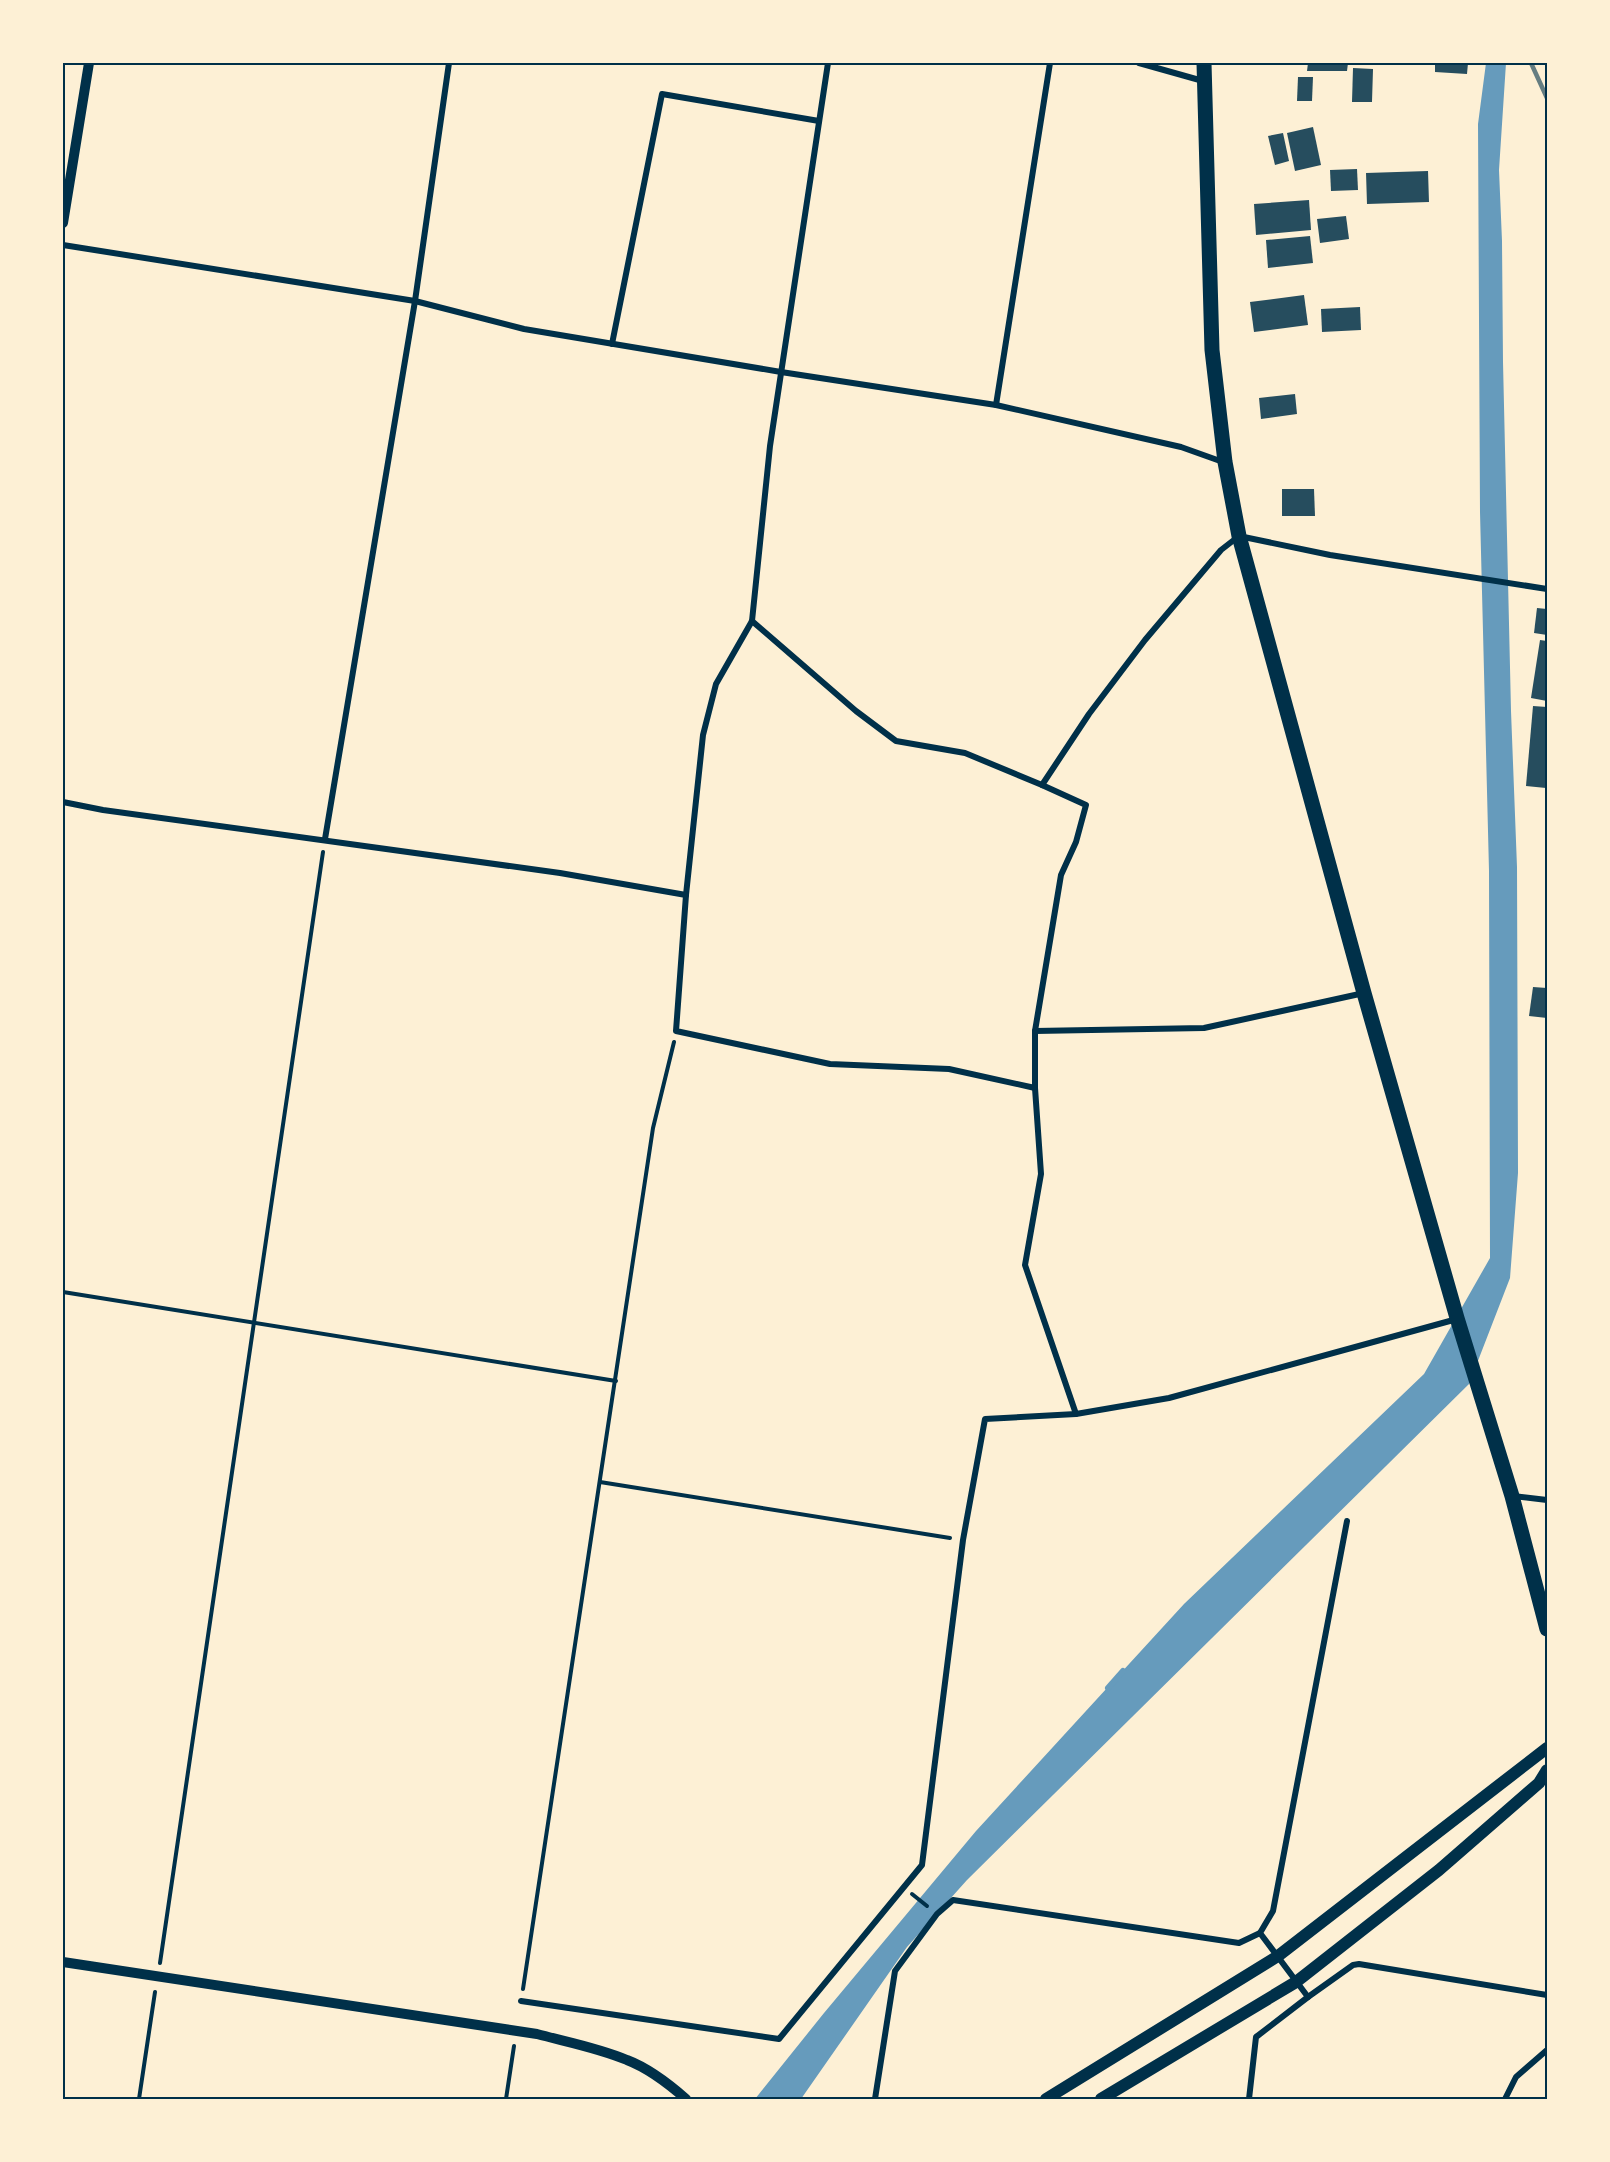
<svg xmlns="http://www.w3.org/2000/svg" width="1610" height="2162" viewBox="0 0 1610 2162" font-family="'Open Sans',sans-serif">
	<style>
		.water { fill: #669bbc }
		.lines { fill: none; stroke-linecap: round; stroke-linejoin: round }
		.stream { stroke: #669bbc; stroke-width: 6 }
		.building { fill: #264d5e }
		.path { stroke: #003049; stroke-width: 4 }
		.minor { stroke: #003049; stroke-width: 6 }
		.tertiary { stroke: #003049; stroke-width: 10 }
		.secondary { stroke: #003049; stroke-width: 12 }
		.primary { stroke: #003049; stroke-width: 15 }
		.rail { stroke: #657d81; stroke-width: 4.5 }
		.neatline { fill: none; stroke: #003049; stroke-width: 2 }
	</style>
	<rect width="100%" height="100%" fill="#fdf0d5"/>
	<!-- water -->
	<path class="water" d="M1486 63H1506L1499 170 1502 241 1503 362 1511 711 1517 867 1518 1173 1510 1278 1469 1384 967 1880 907 1947 801 2099H755L824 2013 976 1831 1184 1604 1424 1374 1490 1258 1489 871 1480 512 1478 124Z"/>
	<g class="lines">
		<!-- stream -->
		<path class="stream" d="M1108 1688 1123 1671"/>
	</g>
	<!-- building -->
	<g class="building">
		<path d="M1308 63H1348L1347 71H1307Z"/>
		<path d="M1435 63H1468L1467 74 1435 72Z"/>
		<path d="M1353 68 1373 69 1372 102H1352Z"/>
		<path d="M1298 77H1313L1312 101H1297Z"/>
		<path d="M1313 127 1321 165 1295 171 1287 133Z"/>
		<path d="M1283 133 1289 161 1275 165 1268 136Z"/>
		<path d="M1357 169 1358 190 1331 191 1330 170Z"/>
		<path d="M1428 171 1429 202 1367 204 1366 173Z"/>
		<path d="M1309 200 1311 230 1256 235 1254 204Z"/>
		<path d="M1346 216 1349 239 1320 243 1317 219Z"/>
		<path d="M1310 236 1313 263 1268 268 1266 240Z"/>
		<path d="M1304 295 1308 325 1254 332 1250 302Z"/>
		<path d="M1360 307 1361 330 1322 332 1321 309Z"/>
		<path d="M1295 394 1297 414 1261 419 1259 398Z"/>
		<path d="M1282 489H1314L1315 516H1282Z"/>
		<path d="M1537 608 1547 609V635L1534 633Z"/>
		<path d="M1540 640 1547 641V701L1531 698Z"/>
		<path d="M1533 706 1547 707 1546 788 1526 786Z"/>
		<path d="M1533 987 1547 988V1018L1529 1016Z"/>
	</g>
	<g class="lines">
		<!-- path -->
		<g class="path">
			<path d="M63 1292 616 1381"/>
			<path d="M600 1482 950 1538"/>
			<path d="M912 1894 927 1906"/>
			<path d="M160 1963 323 852"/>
			<path d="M523 1989 653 1128 674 1042"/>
			<path d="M139 2099 155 1992"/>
			<path d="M506 2099 514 2046"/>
		</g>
		<!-- minor -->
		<g class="minor">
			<path d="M828 63 770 446 752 621 716 684 703 735 686 895 676 1031 830 1064 949 1069 1035 1088"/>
			<path d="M1139 63 1203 81"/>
			<path d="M63 245 415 301 524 329 781 372 996 405 1181 447 1223 462"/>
			<path d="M612 344 662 94 819 121"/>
			<path d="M996 405 1050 63"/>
			<path d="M752 621 856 711 896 741 965 753 1042 785 1086 805 1076 842 1061 875 1035 1031V1088L1041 1174 1025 1265 1076 1414"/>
			<path d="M1042 785 1089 714 1145 640 1221 550 1239 536 1330 555 1547 589"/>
			<path d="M63 802 103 810 560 873 686 895"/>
			<path d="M325 839 415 301 449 63"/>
			<path d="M1035 1031 1204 1028 1364 993"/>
			<path d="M1513 1496 1547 1500"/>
			<path d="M1308 1997 1353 1965 1359 1964 1547 1995"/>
			<path d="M521 2001 779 2039 922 1865 963 1540 985 1419 1076 1414 1169 1398 1457 1319"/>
			<path d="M875 2099 895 1971 937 1914 953 1900 1239 1943 1260 1933"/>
			<path d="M1249 2099 1256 2037 1308 1997 1260 1933 1273 1911 1347 1521"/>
			<path d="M1505 2099 1516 2077 1547 2050"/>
		</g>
		<!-- tertiary -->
		<g class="tertiary">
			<path d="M63 223 89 63"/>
			<path d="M63 1962 537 2034C567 2042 599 2048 627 2060 648 2068 669 2084 686 2099"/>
		</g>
		<!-- secondary -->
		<g class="secondary">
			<path d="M1046 2099 1278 1956 1547 1748"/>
			<path d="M1101 2099 1296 1982 1439 1870 1539 1783 1547 1770"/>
		</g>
		<!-- primary -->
		<path class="primary" d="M1204 63 1212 350 1225 462 1239 536 1364 993 1457 1318 1512 1496 1547 1629"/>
		<!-- rail -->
		<path class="rail" d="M1531 63 1547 98"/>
	</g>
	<!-- border -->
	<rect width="1610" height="2162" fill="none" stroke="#fdf0d5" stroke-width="129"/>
	<rect x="64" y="64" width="1482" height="2034" class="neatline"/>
</svg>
